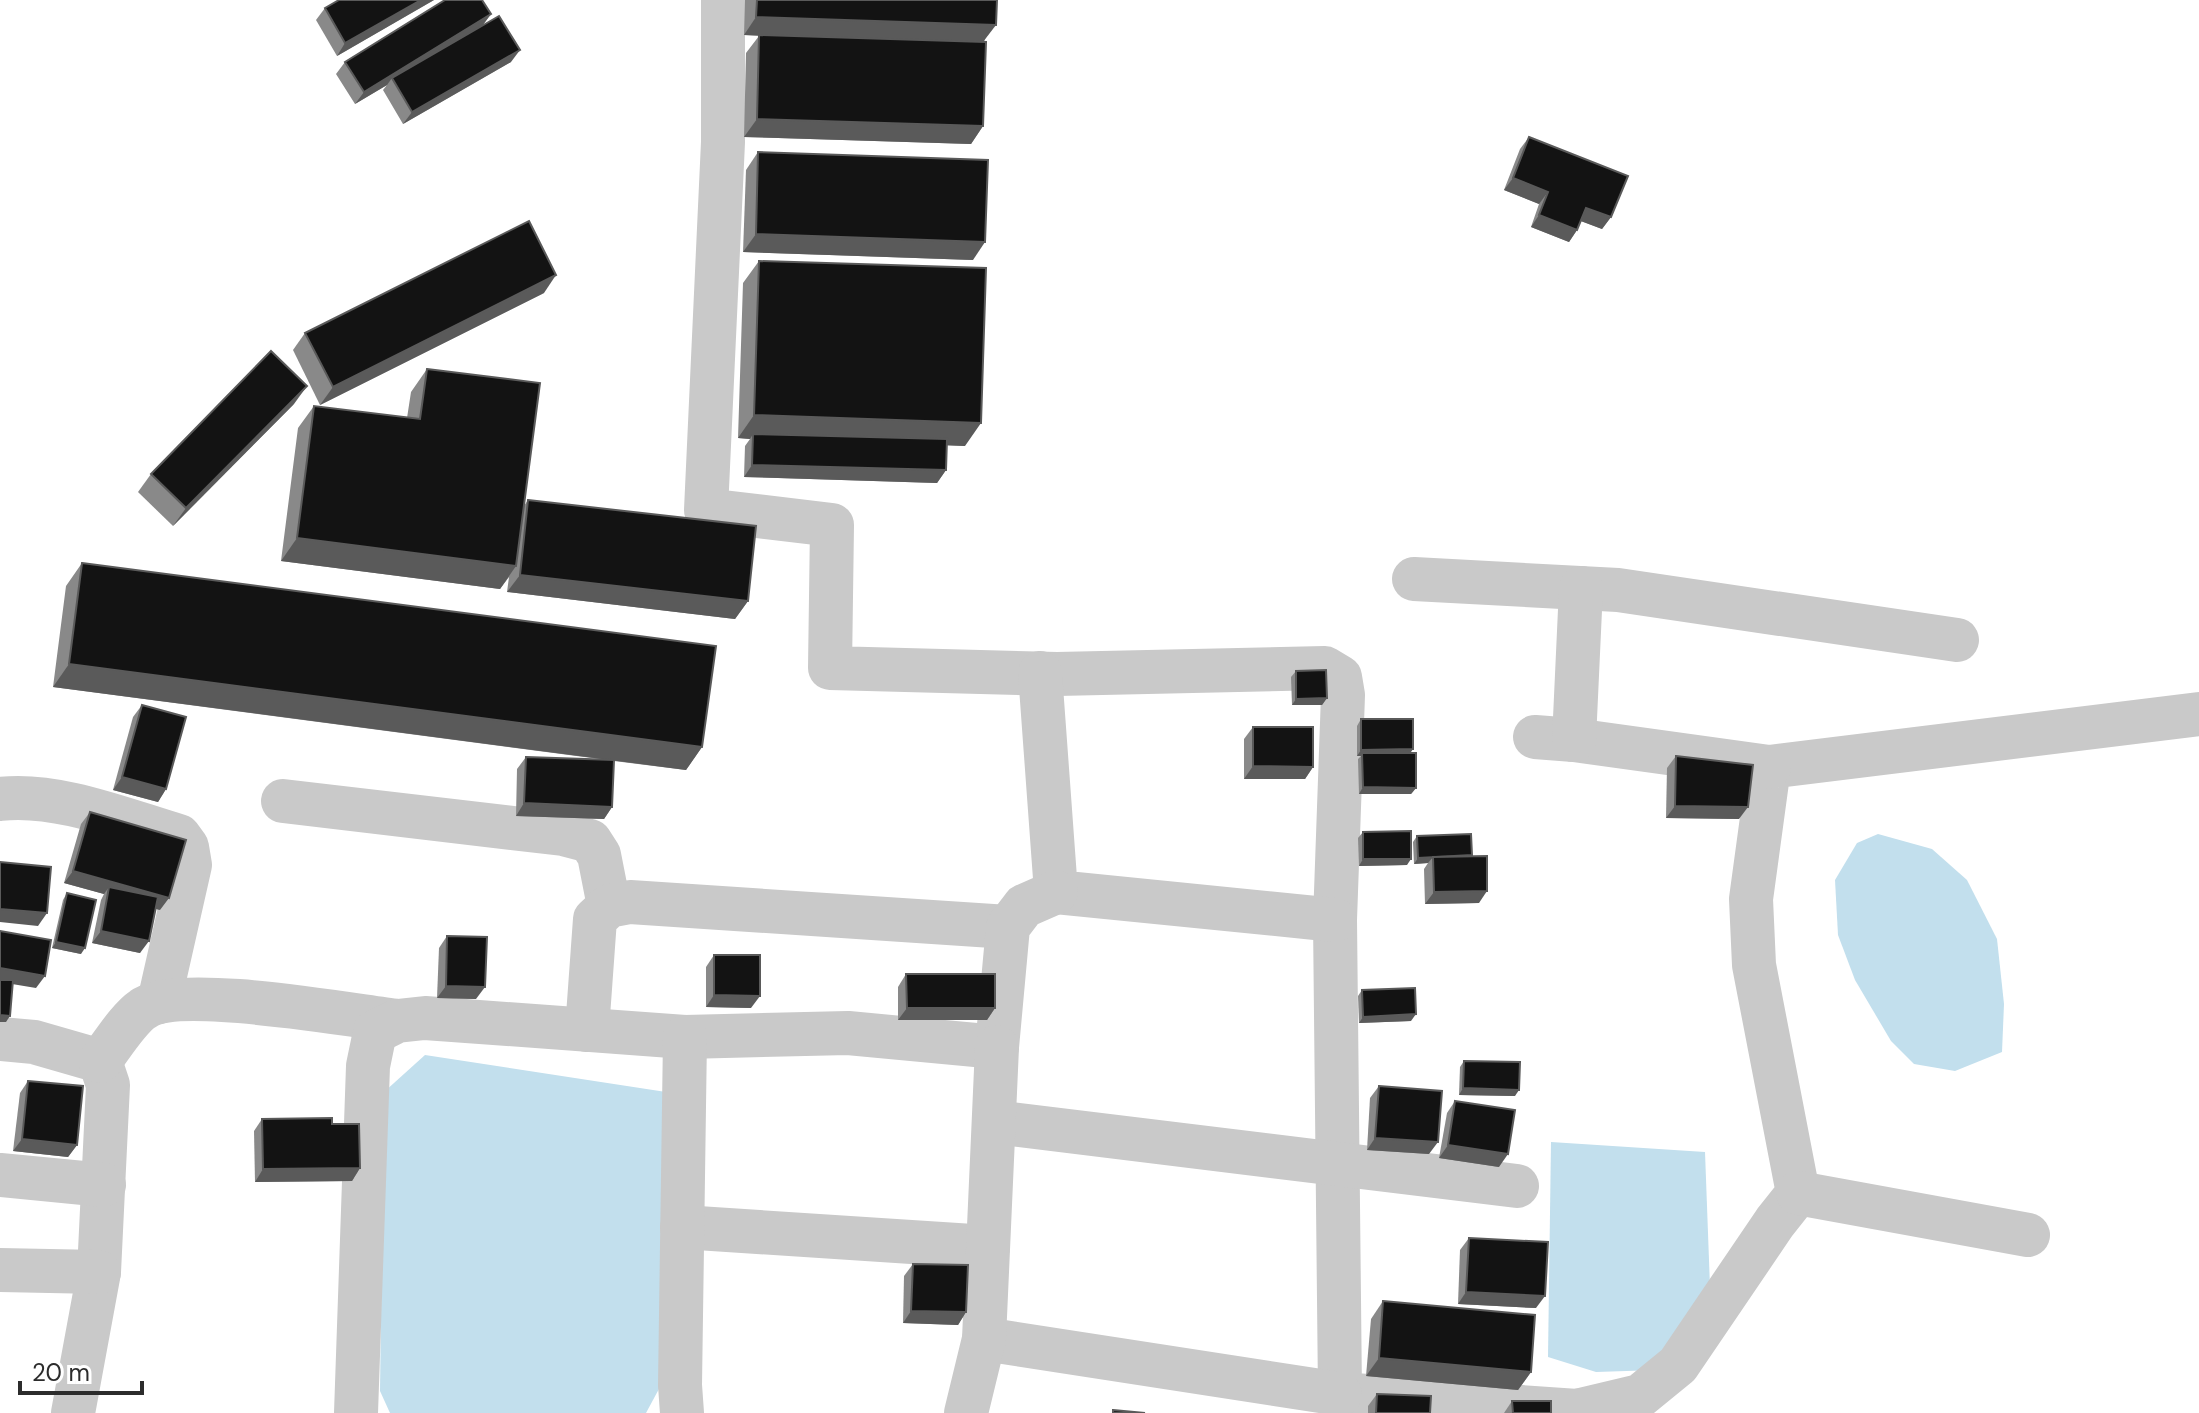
<svg xmlns="http://www.w3.org/2000/svg" width="2199" height="1413" viewBox="0 0 2199 1413" font-family="'DM Sans',sans-serif">
	<style>
		.water { fill: #c2dfed }
		.lines { fill: none; stroke-linecap: round; stroke-linejoin: round }
		.minor { stroke: #c9c9c9; stroke-width: 44 }
		.wall { fill: #898989 }
		.shaded-wall { fill: #5a5a5a }
		.building { fill: #131313; stroke: #5a5a5a; stroke-width: 2 }
	</style>
	<rect width="100%" height="100%" fill="#fff"/>
	<!-- water -->
	<g class="water">
		<path d="M1878 834 1932 849 1967 880 1997 939 2004 1004 2002 1052 1955 1071 1914 1064 1891 1041 1855 980 1838 935 1835 880 1857 843Z"/>
		<path d="M425 1055 666 1092 660 1387 646 1413H390L380 1391 384 1092Z"/>
		<path d="M1551 1142 1705 1152 1710 1287 1657 1370 1596 1372 1548 1357Z"/>
	</g>
	<g class="lines">
		<!-- minor -->
		<g class="minor">
			<path d="M723 0V142L706 510 832 525 830 668 1057 674 1325 668 1340 677 1343 695 1335 920 1340 1394 1577 1411 1640 1396 1678 1365 1775 1222 1798 1193 1754 965 1751 899 1769 767 2199 714"/>
			<path d="M1414 579 1618 590 1957 640"/>
			<path d="M1040 673 1056 892 1335 920"/>
			<path d="M1535 737 1574 740 1769 767"/>
			<path d="M1574 740 1581 588"/>
			<path d="M0 799C56 792 125 820 179 836L187 847 190 865 159 1002"/>
			<path d="M283 801 563 834 590 841 599 855 609 906"/>
			<path d="M587 1030 595 919 609 906 630 902 1008 927"/>
			<path d="M0 1039 34 1042 100 1061 108 1085 99 1272 73 1413"/>
			<path d="M100 1061C111 1047 128 1019 143 1009 178 984 348 1015 397 1021"/>
			<path d="M994 1122 1517 1186"/>
			<path d="M0 1175 104 1185"/>
			<path d="M1798 1193 2028 1235"/>
			<path d="M682 1227 988 1247"/>
			<path d="M0 1270 99 1272"/>
			<path d="M984 1339 1340 1394"/>
			<path d="M356 1413 368 1066 375 1032 397 1021 425 1018 685 1037 848 1033 997 1047 1008 927 1024 906 1056 892"/>
			<path d="M682 1413 680 1385 685 1037"/>
			<path d="M966 1413 984 1339 997 1047"/>
		</g>
	</g>
	<!-- wall -->
	<g class="wall">
		<path d="M434 0 337 56 316 20 325 8Z"/>
		<path d="M745 0H997L984 42 983 126 971 144 744 137 746 53 759 36 744 35Z"/>
		<path d="M491 14 483 25 511 62 403 124 383 90 387 85 355 104 336 74 345 62Z"/>
		<path d="M1529 137 1611 217 1602 229 1581 221 1577 230 1569 242 1531 227 1539 204 1504 190 1520 149Z"/>
		<path d="M758 152 973 260 743 252 746 170Z"/>
		<path d="M759 261 965 446 947 445 946 470 937 483 744 477 745 446 750 439 738 438 743 283Z"/>
		<path d="M544 293 320 405 293 350 305 333Z"/>
		<path d="M427 369 524 506 528 500 748 601 735 619 507 592 509 577 500 589 281 561 298 428 314 406 407 418 411 392Z"/>
		<path d="M294 404 173 526 138 492 151 474Z"/>
		<path d="M82 563 702 747 686 770 614 761 612 807 604 819 516 816 517 769 526 757 607 760 53 687 66 586Z"/>
		<path d="M1296 671 1327 698 1322 705H1292L1291 677Z"/>
		<path d="M142 705 166 789 158 802 113 790 133 717Z"/>
		<path d="M1361 719 1410 753 1416 788 1411 794H1359L1358 759 1361 756H1357V726Z"/>
		<path d="M1253 727 1313 767 1305 779H1244V739Z"/>
		<path d="M1676 756 1739 819 1666 818 1667 768Z"/>
		<path d="M90 812 160 910 156 909 140 953 92 943 101 900 104 894 64 883 81 824Z"/>
		<path d="M1363 832 1407 865 1359 866 1358 838Z"/>
		<path d="M1417 836 1472 855 1479 903 1425 904 1424 869 1428 863 1414 864 1413 842Z"/>
		<path d="M67 893 81 954 52 948 63 900Z"/>
		<path d="M447 936 476 999 437 998 439 948Z"/>
		<path d="M714 955 751 1008 706 1007V967Z"/>
		<path d="M906 974 995 1008 987 1020H898V987Z"/>
		<path d="M1362 990 1411 1021 1359 1023 1358 996Z"/>
		<path d="M1464 1061 1515 1096 1459 1095 1460 1067Z"/>
		<path d="M28 1081 77 1145 68 1157 13 1151 20 1093Z"/>
		<path d="M1379 1086 1429 1154 1367 1150 1370 1098Z"/>
		<path d="M1455 1101 1499 1167 1439 1158 1447 1113Z"/>
		<path d="M262 1119 332 1124 360 1168 352 1181 255 1182 254 1131Z"/>
		<path d="M1469 1238 1536 1308 1458 1304 1460 1250Z"/>
		<path d="M913 1264 966 1312 958 1325 903 1323 904 1276Z"/>
		<path d="M1383 1301 1531 1372 1518 1390 1366 1376 1371 1319Z"/>
		<path d="M1377 1394 1430 1413H1368V1406Z"/>
		<path d="M1512 1401 1551 1413H1504Z"/>
	</g>
	<!-- shaded-wall -->
	<g class="shaded-wall">
		<path d="M421 0H434L337 56 345 43Z"/>
		<path d="M491 14 482 26 392 78 387 85 355 104 364 92Z"/>
		<path d="M756 17 996 25 983 42 744 35Z"/>
		<path d="M520 50 511 62 403 124 412 112Z"/>
		<path d="M757 119 983 126 971 144 744 137Z"/>
		<path d="M1513 178 1548 192 1539 204 1504 190Z"/>
		<path d="M1586 208 1611 217 1602 229 1578 220Z"/>
		<path d="M1539 215 1577 230 1569 242 1531 227Z"/>
		<path d="M756 234 985 242 973 260 743 252Z"/>
		<path d="M556 275 544 293 320 405 333 387Z"/>
		<path d="M307 386 294 404 173 526 186 508Z"/>
		<path d="M754 415 981 423 965 446 753 439V434L750 439 738 438Z"/>
		<path d="M752 465 946 470 937 483 744 477Z"/>
		<path d="M297 538 516 566 500 589 281 561Z"/>
		<path d="M520 575 748 601 735 619 507 592Z"/>
		<path d="M69 664 702 747 686 770 53 687Z"/>
		<path d="M1327 698 1322 705H1292L1296 699Z"/>
		<path d="M1413 749 1409 755 1362 753 1361 756H1357L1361 750Z"/>
		<path d="M1253 766 1313 767 1305 779H1244Z"/>
		<path d="M122 777 166 789 158 802 113 790Z"/>
		<path d="M1363 787 1416 788 1411 794H1359Z"/>
		<path d="M524 803 612 807 604 819 516 816Z"/>
		<path d="M1675 806 1748 807 1739 819 1666 818Z"/>
		<path d="M1433 857 1428 863 1414 864 1418 858Z"/>
		<path d="M1363 859H1411L1407 865 1359 866Z"/>
		<path d="M73 871 169 898 160 910 108 895 109 887 104 894 64 883Z"/>
		<path d="M1487 891 1479 903 1425 904 1434 892Z"/>
		<path d="M0 909 47 913 38 926 0 922Z"/>
		<path d="M101 931 149 941 140 953 92 943Z"/>
		<path d="M56 942 85 948 81 954 52 948Z"/>
		<path d="M0 968 45 976 36 988 0 982Z"/>
		<path d="M446 986 485 987 476 999 437 998Z"/>
		<path d="M714 995 760 996 751 1008 706 1007Z"/>
		<path d="M907 1008H995L987 1020H898Z"/>
		<path d="M1416 1014 1411 1021 1359 1023 1363 1017Z"/>
		<path d="M0 1015 10 1016 6 1022H0Z"/>
		<path d="M1463 1088 1519 1090 1515 1096 1459 1095Z"/>
		<path d="M1375 1138 1438 1142 1429 1154 1367 1150Z"/>
		<path d="M22 1139 77 1145 68 1157 13 1151Z"/>
		<path d="M1448 1145 1508 1154 1499 1167 1439 1158Z"/>
		<path d="M360 1168 352 1181 255 1182 263 1169Z"/>
		<path d="M1466 1292 1545 1296 1536 1308 1458 1304Z"/>
		<path d="M911 1311 966 1312 958 1325 903 1323Z"/>
		<path d="M1379 1358 1531 1372 1518 1390 1366 1376Z"/>
	</g>
	<!-- building -->
	<g class="building">
		<path d="M339 0H421L345 43 325 8Z"/>
		<path d="M445 0H482L491 14 364 92 345 62Z"/>
		<path d="M757 0H997L996 25 756 17Z"/>
		<path d="M499 16 520 50 412 112 392 78Z"/>
		<path d="M759 35 986 42 983 126 757 119Z"/>
		<path d="M1529 137 1628 176 1611 217 1586 208 1577 230 1539 215 1548 192 1513 178Z"/>
		<path d="M758 152 988 160 985 242 756 234Z"/>
		<path d="M529 221 556 275 333 387 305 333Z"/>
		<path d="M759 261 986 268 981 423 754 415Z"/>
		<path d="M271 351 307 386 186 508 151 474Z"/>
		<path d="M427 369 540 383 516 566 297 538 314 406 420 419Z"/>
		<path d="M753 434 947 439 946 470 752 465Z"/>
		<path d="M528 500 756 526 748 601 520 575Z"/>
		<path d="M82 563 716 646 702 747 69 664Z"/>
		<path d="M1326 670 1327 698 1296 699V671Z"/>
		<path d="M142 705 186 717 166 789 122 777Z"/>
		<path d="M1361 719H1413V749L1361 750Z"/>
		<path d="M1253 727H1313V767L1253 766Z"/>
		<path d="M1362 753H1416V788L1363 787Z"/>
		<path d="M1676 756 1753 765 1748 807 1675 806Z"/>
		<path d="M526 757 614 760 612 807 524 803Z"/>
		<path d="M90 812 186 840 169 898 73 871Z"/>
		<path d="M1411 831V859H1363V832Z"/>
		<path d="M1471 834 1472 855 1418 858 1417 836Z"/>
		<path d="M1487 856V891L1434 892 1433 857Z"/>
		<path d="M0 862 51 867 47 913 0 909Z"/>
		<path d="M109 887 158 897 149 941 101 931Z"/>
		<path d="M67 893 96 900 85 948 56 942Z"/>
		<path d="M0 931 51 940 45 976 0 968Z"/>
		<path d="M447 936 487 937 485 987 446 986Z"/>
		<path d="M714 955H760V996L714 995Z"/>
		<path d="M906 974H995V1008H907Z"/>
		<path d="M0 980H13L10 1016 0 1015Z"/>
		<path d="M1415 988 1416 1014 1363 1017 1362 990Z"/>
		<path d="M1464 1061 1520 1062 1519 1090 1463 1088Z"/>
		<path d="M28 1081 83 1086 77 1145 22 1139Z"/>
		<path d="M1379 1086 1442 1091 1438 1142 1375 1138Z"/>
		<path d="M1455 1101 1515 1110 1508 1154 1448 1145Z"/>
		<path d="M332 1118V1124H359L360 1168 263 1169 262 1119Z"/>
		<path d="M1469 1238 1548 1242 1545 1296 1466 1292Z"/>
		<path d="M913 1264 968 1265 966 1312 911 1311Z"/>
		<path d="M1383 1301 1535 1315 1531 1372 1379 1358Z"/>
		<path d="M1377 1394 1431 1396 1430 1413H1376Z"/>
		<path d="M1512 1401H1551V1413H1513Z"/>
		<path d="M1113 1410 1145 1413H1113Z"/>
	</g>
	<!-- scale -->
	<path d="M20 1381v12h122v-12" fill="none" stroke="#2c2c2c" stroke-width="4"/>
	<text x="32" y="1381" font-size="24" fill="#2c2c2c" stroke="#ffffff" stroke-width="6" paint-order="stroke">20 m</text>
</svg>
